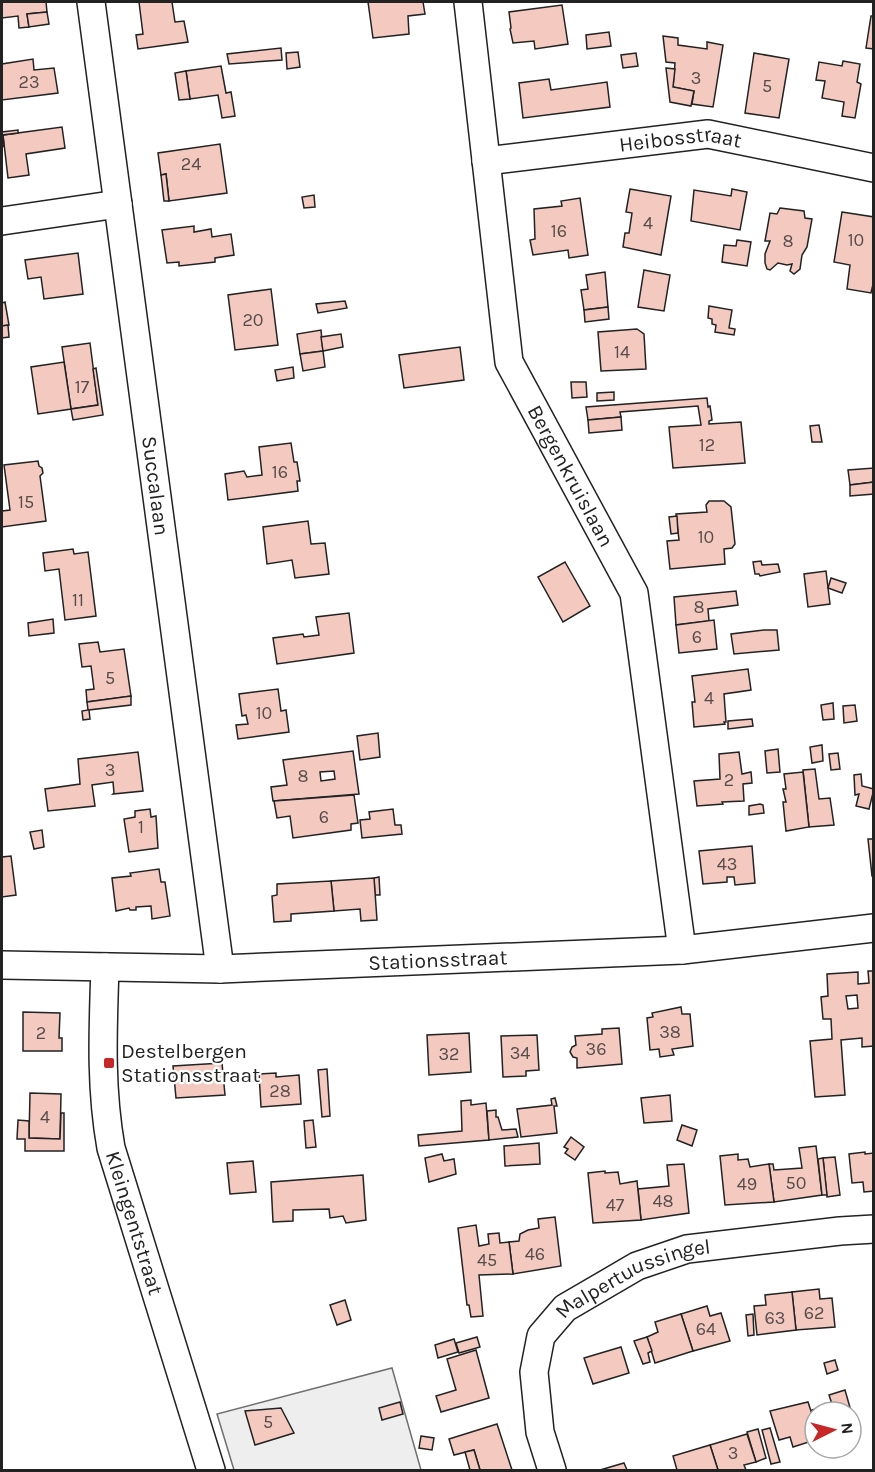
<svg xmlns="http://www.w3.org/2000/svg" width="875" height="1472" viewBox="0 0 875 1472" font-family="Karla,sans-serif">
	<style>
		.green { fill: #eee; stroke: #6f6f6f; stroke-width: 1.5 }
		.building { fill: #f3c9c0; stroke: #222; stroke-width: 1.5; fill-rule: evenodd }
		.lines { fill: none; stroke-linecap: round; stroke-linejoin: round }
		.minor-casing { stroke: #222; stroke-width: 30 }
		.minor { stroke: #fff; stroke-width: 27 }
		.poi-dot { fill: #c62828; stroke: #fff; stroke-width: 2 }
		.labels { text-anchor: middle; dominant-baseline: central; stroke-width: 4.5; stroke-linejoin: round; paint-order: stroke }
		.number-label { font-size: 18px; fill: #564c4a }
		.street-label { font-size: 21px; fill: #222; stroke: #fff }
		.poi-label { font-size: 21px; fill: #222; stroke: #fff; text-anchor: start }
	</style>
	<rect width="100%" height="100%" fill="#fff"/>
	<!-- green -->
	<path class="green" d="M392 1368 421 1470H234L217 1414Z"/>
	<!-- building -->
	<g class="building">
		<path d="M2 2H46L47 12 27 14 29 27 19 28 18 16 2 18Z"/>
		<path d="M139 2H172L175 22 184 21 188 42 138 49 136 35 143 34Z"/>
		<path d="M368 2H423L425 14 408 16 409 34 373 38Z"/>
		<path d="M562 5 568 44 535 49 534 41 513 43 510 29 511 28 509 12Z"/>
		<path d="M47 12 49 24 29 27 27 14Z"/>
		<path d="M871 16H874V49L866 48Z"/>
		<path d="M609 32 611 46 587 49 586 35Z"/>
		<path d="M663 36 678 38V45L707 49V42L723 45 713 107 692 104 694 91 673 87 675 63 666 62Z"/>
		<path d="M281 48 282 60 229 64 227 54Z"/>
		<path d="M298 52 300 67 287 69 286 53Z"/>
		<path d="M636 53 638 66 623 68 621 55Z"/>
		<path d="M754 53 789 59 779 118 745 113Z"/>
		<path d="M33 59 34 70 54 68 58 93 2 100V64Z"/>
		<path d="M843 61 860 64 857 82 861 84 855 118 842 116 844 102 822 98 825 81 816 80 819 62 842 66Z"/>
		<path d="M221 66 226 93 231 92 235 116 222 118 218 95 190 99 186 71Z"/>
		<path d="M666 68 675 69 673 87 694 91 691 106 670 102Z"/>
		<path d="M186 71 190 99 179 100 175 73Z"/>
		<path d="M549 79 551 90 607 82 610 107 523 118 519 83Z"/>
		<path d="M62 127 65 148 26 154 29 175 8 178 3 135Z"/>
		<path d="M18 130V133L3 135 4 146 2 147V132Z"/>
		<path d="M220 144 227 193 169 201 166 174 161 175 158 153Z"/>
		<path d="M166 174 169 201H164L161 175Z"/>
		<path d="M630 189 671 196 661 255 623 247 625 233H629L632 213 626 212Z"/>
		<path d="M732 189 747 192 740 230 691 221 694 190 731 196Z"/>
		<path d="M314 195 315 207 304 208 302 197Z"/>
		<path d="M580 198 588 255 569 258 568 250 533 255 530 240 535 239 534 209 562 206 561 201Z"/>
		<path d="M780 208 804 211 805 218 812 219 807 247 802 255 800 269 794 274 790 271 792 264 787 265 778 263 770 270 767 269 765 263V254L770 241H765L770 213 777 214Z"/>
		<path d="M842 212 874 217V280L871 293 847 289 850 265 834 262Z"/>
		<path d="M194 226V232L211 229 212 237 231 234 234 255 215 258V262L179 266V262L167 263 162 230Z"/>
		<path d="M737 240 751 242 747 266 722 262 724 245 736 246Z"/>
		<path d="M78 253 83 294 44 299 41 277 28 279 25 260Z"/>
		<path d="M644 270 670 275 664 311 638 307Z"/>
		<path d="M605 272 608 307 584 310 581 290 588 289 586 275Z"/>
		<path d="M271 289 278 345 235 350 228 295Z"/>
		<path d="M345 301 347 308 318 313 316 304Z"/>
		<path d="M5 302 9 325 2 326V303Z"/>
		<path d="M709 306 732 310 729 328 735 329 734 335 715 332 716 325 712 324V319L708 318Z"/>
		<path d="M608 307 609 319 585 322 584 310Z"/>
		<path d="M8 325 9 337 2 338V326Z"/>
		<path d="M637 329 644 334 646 369 601 371 598 332Z"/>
		<path d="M321 330 323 351 300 354 297 334Z"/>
		<path d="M341 334 343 347 323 351 321 337Z"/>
		<path d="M90 343 98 405 71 409 62 347Z"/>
		<path d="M460 347 464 380 404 388 399 355Z"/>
		<path d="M323 351 325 367 303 371 300 354Z"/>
		<path d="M64 362 71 409 38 414 31 367Z"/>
		<path d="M293 367 294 378 277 381 275 370Z"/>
		<path d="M96 368 103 415 73 420 71 409 98 405 93 369Z"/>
		<path d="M571 382H586L587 397 572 398Z"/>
		<path d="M614 392V400L597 401V393Z"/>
		<path d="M707 398 708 407 710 406 712 420 709 421V424L741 422 745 463 673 468 669 427 701 425 698 406 620 412 621 417 588 420 586 407Z"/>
		<path d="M621 417 622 430 589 433 588 420Z"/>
		<path d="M819 425 822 442H812L810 426Z"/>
		<path d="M291 443 294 462H297L300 481H297L298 491 228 500 225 474 244 471 247 477 262 475 259 447Z"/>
		<path d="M38 461 39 466 42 468 43 473 40 476 46 521 2 527V511L10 510 4 465Z"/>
		<path d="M874 468V482L850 485 848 470Z"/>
		<path d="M874 482V494L850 496V485Z"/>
		<path d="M709 501H724L731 507 735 544 732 548 724 549 725 564 670 569 667 541 679 540 676 514 707 512 706 505Z"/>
		<path d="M677 516 678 533 671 534 669 517Z"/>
		<path d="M308 521 311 544 325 543 329 574 295 578 292 560 267 564 263 527Z"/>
		<path d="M73 549 74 554 88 552 96 616 65 620 59 569 45 571 43 553Z"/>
		<path d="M761 561 762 565 778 564 780 572 760 576 759 574H755L753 562Z"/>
		<path d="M565 562 590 606 563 622 538 577Z"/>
		<path d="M826 571 830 604 808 607 804 574Z"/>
		<path d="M831 578 846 583 842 593 828 588Z"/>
		<path d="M736 591 738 605 708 609 709 621 676 625 674 597Z"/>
		<path d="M349 613 354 653 277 664 273 638 303 634 304 637 319 635 316 617Z"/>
		<path d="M53 619 54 633 29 636 28 623Z"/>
		<path d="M714 620 717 649 679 653 676 625Z"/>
		<path d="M764 630H777L779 650 734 654 731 634Z"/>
		<path d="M98 642 100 652 124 649 131 696 87 702 86 690 94 689 91 666 82 667 79 644Z"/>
		<path d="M748 669 751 690 724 694 726 722H724L725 724 694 727 692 702H695L692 676Z"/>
		<path d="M278 689 281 711 286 710 289 732 238 739 236 725 248 724 246 715 242 716 239 694Z"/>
		<path d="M131 696V705L89 710 90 719 83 720 82 711 88 710 87 702Z"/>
		<path d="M833 703 834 719 823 720 821 705Z"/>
		<path d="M855 705 857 721 844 723 843 706Z"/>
		<path d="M752 719 753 726 728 729V721Z"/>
		<path d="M378 733 380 757 360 760 357 736Z"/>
		<path d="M822 745 823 761 812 763 810 747Z"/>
		<path d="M778 749 780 772 767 773 765 751Z"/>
		<path d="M353 751 359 794 273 801 271 787 287 785 283 760ZM334 771 335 779 321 781 320 772Z"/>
		<path d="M138 752 143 791 113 794 114 793 113 782 92 785 95 806 48 811 45 789 80 784 78 759Z"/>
		<path d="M739 752 742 774 751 772 752 783 743 784 744 801 722 802 723 804 697 806 694 781 720 779 719 754Z"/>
		<path d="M838 753 840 769 831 770 829 754Z"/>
		<path d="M815 769 819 799 830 798 834 825 809 827 803 770Z"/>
		<path d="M803 772 809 827 786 831 783 802H786L783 789H786L784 774Z"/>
		<path d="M861 774 862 786 874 789 869 809 856 806 859 794 855 795 854 775Z"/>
		<path d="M354 795 358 823 351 824V830L293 838 290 816 277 818 274 801Z"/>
		<path d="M760 804 763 805 764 813 749 815V806Z"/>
		<path d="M150 809 151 817 156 816 158 848 129 852 124 819 135 817V811Z"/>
		<path d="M393 809 395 825H401L402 834 362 838 360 820 370 819 369 812Z"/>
		<path d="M42 830 44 847 34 849 30 832Z"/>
		<path d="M868 839H874V876H872Z"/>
		<path d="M752 846 755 883 735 885 734 877H727V882L703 884 699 851Z"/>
		<path d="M11 856 16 895 2 897V857Z"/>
		<path d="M159 869 161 882H165L170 916 152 919 151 906 136 907V910H130L129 908 116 911 112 878 131 876 130 873Z"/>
		<path d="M379 877 380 895H375L374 878Z"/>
		<path d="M374 878 377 920 361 921 360 909 334 911 331 881Z"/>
		<path d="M331 881 334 911 291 914V921L274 922 272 896 277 895V884Z"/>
		<path d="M868 971H874V1046L862 1047V1038L841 1040 845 1095 815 1097 810 1041 832 1039 831 1019H823L821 997 828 996 827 974 858 972V984L869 983ZM857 995 858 1008 848 1009 846 996Z"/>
		<path d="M681 1007 682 1014H690L693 1046 672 1049 674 1055 660 1057 659 1049 650 1050 647 1018 653 1017 652 1013Z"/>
		<path d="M23 1012 60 1013 59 1038H62V1051H23Z"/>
		<path d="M619 1028 622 1064 577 1068V1058L573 1057 570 1052 572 1047 576 1045 575 1036 602 1034V1029Z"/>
		<path d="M469 1033 471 1072 429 1075 427 1035Z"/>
		<path d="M537 1035 539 1070 526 1071V1076L503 1077 501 1036Z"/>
		<path d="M222 1063 225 1095 176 1098 173 1066Z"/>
		<path d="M327 1069 330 1116 322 1117 318 1070Z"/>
		<path d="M276 1073V1077L299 1075 301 1104 261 1107 259 1074Z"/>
		<path d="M30 1093 61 1094 60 1139 29 1138Z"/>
		<path d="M670 1095 672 1121 644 1123 641 1098Z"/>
		<path d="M555 1098 557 1106H554L557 1133 521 1137 517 1109 552 1105 551 1099Z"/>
		<path d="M471 1100V1105L486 1103 489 1140 419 1146 418 1135 462 1131 461 1101Z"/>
		<path d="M496 1110V1117H498L502 1130 516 1129 518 1137 489 1140 487 1111Z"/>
		<path d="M61 1113H64V1151H25V1139H17L18 1120 29 1121V1138L60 1139Z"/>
		<path d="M313 1120 316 1147 306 1148 304 1121Z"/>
		<path d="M682 1125 697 1130 692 1146 677 1140Z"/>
		<path d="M571 1137 584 1147 575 1160 565 1153 568 1149 564 1147Z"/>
		<path d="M539 1143 540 1164 505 1166 504 1146Z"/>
		<path d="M816 1146 822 1195 774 1202 769 1164H773L774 1170 802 1168 799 1148Z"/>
		<path d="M865 1152V1154L874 1153V1191L864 1192 863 1182 852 1183 849 1154Z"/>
		<path d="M442 1154 444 1161 454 1159 456 1174 429 1182 425 1158Z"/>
		<path d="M738 1154V1160L748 1159 750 1167 769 1164 774 1202 725 1205 720 1156Z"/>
		<path d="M835 1157 840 1195 827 1197 823 1158Z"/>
		<path d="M823 1158 827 1195H822L818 1159Z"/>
		<path d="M253 1161 256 1192 230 1194 227 1163Z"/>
		<path d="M684 1164 689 1213 641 1220 638 1189 669 1186 667 1165Z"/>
		<path d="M605 1171V1173L618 1172 620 1184 637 1181 641 1220 593 1223 588 1173Z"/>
		<path d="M363 1175 366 1220 346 1223 343 1216 330 1218 329 1209 293 1210V1221L273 1222 271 1182Z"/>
		<path d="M555 1217 561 1266 513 1274 509 1242 519 1241 520 1234 528 1230 539 1228 538 1219Z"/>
		<path d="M476 1225 479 1246 489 1244 488 1234 499 1233 500 1243 509 1242 513 1274 479 1275 483 1316 471 1317 469 1305H467L458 1228Z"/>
		<path d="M819 1289 820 1299 832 1298 835 1327 796 1330 792 1292Z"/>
		<path d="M792 1292 796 1330 757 1335 754 1306 766 1305 765 1295Z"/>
		<path d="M345 1300 351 1320 337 1325 330 1305Z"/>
		<path d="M707 1306 710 1316 721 1313 730 1341 693 1351 681 1314Z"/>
		<path d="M681 1314 693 1351 655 1363 647 1337 658 1332 655 1322Z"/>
		<path d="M753 1314 754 1335 748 1336 746 1315Z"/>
		<path d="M477 1337 480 1347 459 1353 456 1343Z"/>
		<path d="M647 1337 652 1351 648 1353 650 1362 643 1364 634 1341Z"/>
		<path d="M454 1339 458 1352 438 1358 435 1345Z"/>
		<path d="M621 1347 629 1373 593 1384 584 1358Z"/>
		<path d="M476 1350 489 1398 441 1412 436 1396 456 1390 447 1359Z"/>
		<path d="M835 1360 838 1370 827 1374 824 1363Z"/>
		<path d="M845 1390 853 1418H851V1412H815V1423L812 1410 832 1404 829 1395Z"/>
		<path d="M400 1402 403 1414 382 1420 379 1408Z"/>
		<path d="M808 1402 815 1423V1440L793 1447 790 1437 779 1440 770 1411Z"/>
		<path d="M281 1408 294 1433 255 1445 245 1411Z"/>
		<path d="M497 1424 512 1470H480L474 1450 454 1455 449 1439Z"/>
		<path d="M770 1428 780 1462 771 1464 762 1430Z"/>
		<path d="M758 1429 766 1458 756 1462 747 1432Z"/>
		<path d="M747 1434 756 1462 744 1465 746 1470H718L710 1445Z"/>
		<path d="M421 1436 434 1438 432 1450 419 1448Z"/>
		<path d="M710 1445 718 1470H677L673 1456Z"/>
		<path d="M474 1450 480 1470H470L465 1452Z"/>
		<path d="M624 1463 627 1470H600Z"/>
	</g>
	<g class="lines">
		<!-- minor casing -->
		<g class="minor-casing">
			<g id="minor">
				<path id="s1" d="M91 2 220 969"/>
				<path id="s2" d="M468 2 509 362 634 593 682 950"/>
				<path id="s3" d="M486 161 708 134 874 168"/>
				<path d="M2 221 118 204"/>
				<path id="s4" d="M2 965 220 969 682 950 874 928"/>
				<path id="s5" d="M105 967C103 1029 100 1086 111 1148L211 1470"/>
				<path id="s6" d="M552 1470 540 1432 534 1372 541 1336 565 1308 637 1266 687 1249 840 1231 874 1229"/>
			</g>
		</g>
		<!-- minor -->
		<use href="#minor" class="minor"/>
	</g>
	<!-- markers -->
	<rect class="poi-dot" x="103" y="1057" width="12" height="12" rx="3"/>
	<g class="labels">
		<!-- number labels -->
		<g class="number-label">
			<text x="696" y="78">3</text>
			<text x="29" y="82">23</text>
			<text x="767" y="86">5</text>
			<text x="191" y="164">24</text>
			<text x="648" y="223">4</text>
			<text x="559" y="231">16</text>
			<text x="856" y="240">10</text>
			<text x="788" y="241">8</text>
			<text x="253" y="320">20</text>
			<text x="622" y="352">14</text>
			<text x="82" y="387">17</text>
			<text x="707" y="445">12</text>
			<text x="280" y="472">16</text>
			<text x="26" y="502">15</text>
			<text x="706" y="537">10</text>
			<text x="78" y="600">11</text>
			<text x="699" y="607">8</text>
			<text x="697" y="637">6</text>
			<text x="110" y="678">5</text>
			<text x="709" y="698">4</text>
			<text x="264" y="713">10</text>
			<text x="110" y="770">3</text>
			<text x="303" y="776">8</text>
			<text x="729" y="780">2</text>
			<text x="324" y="817">6</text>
			<text x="141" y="827">1</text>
			<text x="727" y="864">43</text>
			<text x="670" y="1032">38</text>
			<text x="41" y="1033">2</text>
			<text x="596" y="1049">36</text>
			<text x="520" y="1053">34</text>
			<text x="449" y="1054">32</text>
			<text x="280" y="1091">28</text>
			<text x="45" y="1117">4</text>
			<text x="796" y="1183">50</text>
			<text x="747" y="1184">49</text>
			<text x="663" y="1201">48</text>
			<text x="615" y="1205">47</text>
			<text x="535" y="1254">46</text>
			<text x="487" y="1260">45</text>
			<text x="814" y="1313">62</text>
			<text x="775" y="1318">63</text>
			<text x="706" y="1329">64</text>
			<text x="268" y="1422">5</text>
			<text x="733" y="1453">3</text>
		</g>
		<!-- street labels -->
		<g class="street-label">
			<text stroke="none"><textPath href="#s3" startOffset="196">Heibosstraat</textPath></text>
			<text stroke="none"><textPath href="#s2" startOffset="492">Bergenkruislaan</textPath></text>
			<text stroke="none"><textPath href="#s1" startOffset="488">Succalaan</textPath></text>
			<text stroke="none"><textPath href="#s4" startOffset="436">Stationsstraat</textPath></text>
			<text stroke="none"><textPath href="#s5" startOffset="260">Kleingentstraat</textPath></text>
			<text stroke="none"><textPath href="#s6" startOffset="249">Malpertuussingel</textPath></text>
		</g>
		<!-- poi labels -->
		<g class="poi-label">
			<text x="121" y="1051">Destelbergen<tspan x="121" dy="24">Stationsstraat</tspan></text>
		</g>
	</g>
	<!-- border -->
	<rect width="875" height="1472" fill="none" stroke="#222222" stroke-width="6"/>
	<!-- north arrow -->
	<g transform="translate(833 1430) rotate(84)"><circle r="28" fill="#ffffff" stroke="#a7a7a7" stroke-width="1.5"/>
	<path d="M0-4.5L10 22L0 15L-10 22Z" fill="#c62828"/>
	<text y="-9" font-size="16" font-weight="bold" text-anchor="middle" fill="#222222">N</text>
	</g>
</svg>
